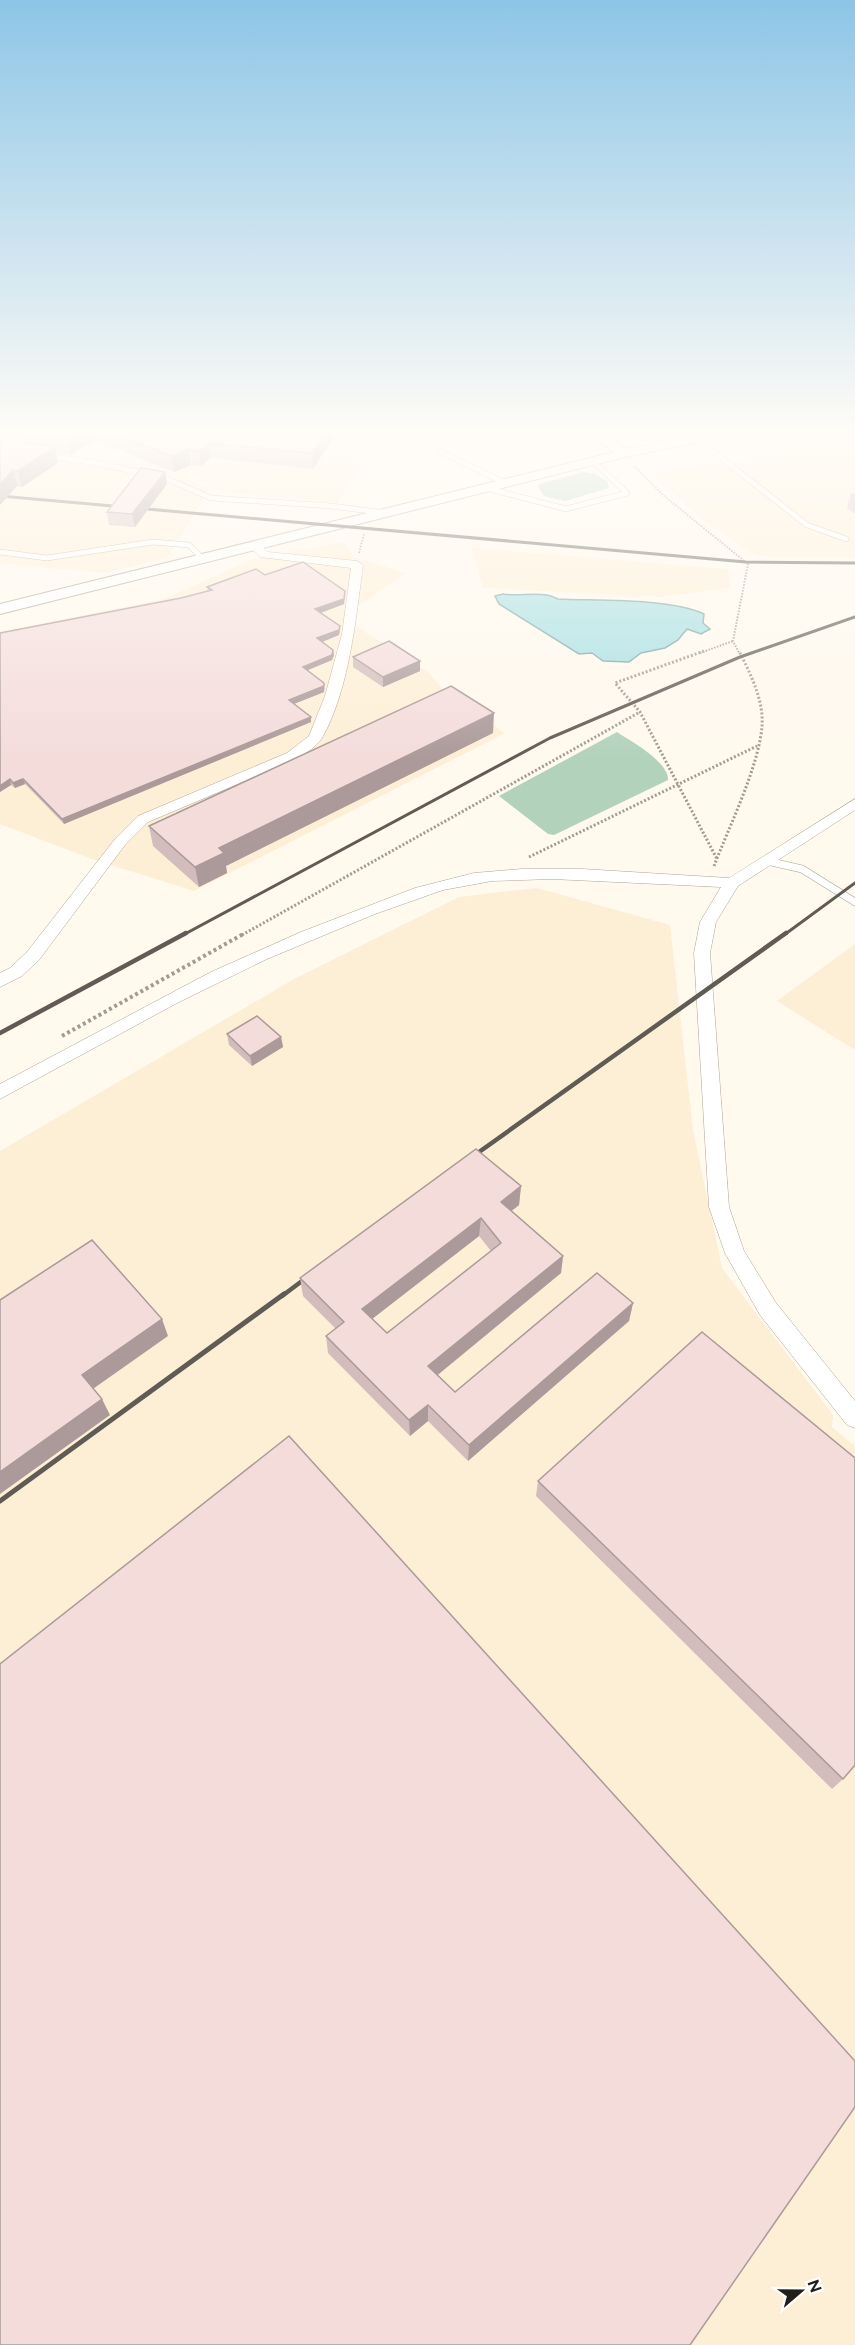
<svg xmlns="http://www.w3.org/2000/svg" width="855" height="2345" viewBox="0 0 855 2345" font-family="Raleway,sans-serif">
	<style>
		.built { fill: #fdefd6 }
		.green { fill: #b2d2bc }
		.water { fill: #a5dfe3; stroke: #7ea5a6; stroke-width: 1.5 }
		.lines { fill: none; stroke-linecap: round; stroke-linejoin: round }
		.service-far1-casing { stroke: #aea594; stroke-width: 6 }
		.service-casing { stroke: #aea594; stroke-width: 8 }
		.minor-casing { stroke: #aea594; stroke-width: 1 }
		.tertiary-casing { stroke: #aea594; stroke-width: 2 }
		.path-far2 { stroke: #a19c93; stroke-width: 2; stroke-dasharray: 1.5 1.5; stroke-linecap: butt }
		.path-far1 { stroke: #a19c93; stroke-width: 3; stroke-dasharray: 2 2; stroke-linecap: butt }
		.path { stroke: #a19c93; stroke-width: 4; stroke-dasharray: 3 3; stroke-linecap: butt }
		.service-far1 { stroke: #fff; stroke-width: 5 }
		.service { stroke: #fff; stroke-width: 7 }
		.minor { fill: #fff; fill-rule: evenodd }
		.tertiary { fill: #fff; fill-rule: evenodd }
		.rail-far2 { stroke: #605b54; stroke-width: 3 }
		.rail-far1 { stroke: #605b54; stroke-width: 4.5 }
		.rail { stroke: #605b54; stroke-width: 5 }
		.wall { fill: #d2bdbc; fill-rule: evenodd }
		.shaded-wall { fill: #ab9a99 }
		.building { fill: #f4dcdb; stroke: #ab9a99; stroke-width: 1.5; fill-rule: evenodd }
	</style>
	<rect width="100%" height="100%" fill="#fff9ee"/>
	<!-- built -->
	<g class="built">
		<path d="M0 431 236 438 341 451 365 460 337 503 221 492 192 476 186 478 209 489 167 558 105 573 0 563Z"/>
		<path d="M843 439 855 445V557H773L755 555 698 516 652 474Z"/>
		<path d="M343 542 354 557 406 573 356 607V626L429 673 450 698 505 733 194 891 92 859 0 824V632L164 599 250 560Z"/>
		<path d="M472 548 728 569 730 587 664 597 483 588Z"/>
		<path d="M537 888 670 925 693 1130 722 1268 833 1415 832 1427 855 1446V2345H0V1151L294 979 459 897Z"/>
		<path d="M855 944V1050L777 1001Z"/>
	</g>
	<!-- green -->
	<g class="green">
		<path d="M618 431H701L644 441 621 439 617 434Z"/>
		<path d="M584 472 595 474 607 481 609 488 565 501 544 496 538 487 539 484Z"/>
		<path d="M617 732C632 742 669 762 668 780L554 835 548 834 499 796Z"/>
	</g>
	<!-- water -->
	<path class="water" d="M503 594C521 597 542 590 558 599 597 601 670 598 704 614L703 623 710 629 701 634 687 629 678 640 665 648 641 653 629 662 603 661 592 653 579 654 499 604 495 596Z"/>
	<g class="lines">
		<!-- service-far1 casing -->
		<g class="service-far1-casing">
			<g id="service-far1">
				<path d="M697 439 807 525 846 539"/>
				<path d="M439 451 505 483"/>
				<path d="M47 456 97 463 165 478 211 498 331 506 386 513"/>
				<path d="M486 488 566 509 627 493 593 461"/>
				<path d="M0 552 47 558 153 542 189 545 202 558"/>
			</g>
		</g>
		<!-- service casing -->
		<g class="service-casing">
			<path id="service" d="M767 861 802 869 855 902"/>
		</g>
		<!-- minor casing -->
		<g class="minor-casing">
			<g id="minor">
				<path d="M255 542 259 543 268 552 357 561 363 565C356 618 349 691 322 738 316 747 306 753 297 759L148 822 125 845 39 960 22 976 0 987V973L10 968 27 952 115 839 138 816 287 753 309 736 325 696 342 634 351 568 260 557 249 545Z"/>
				<path d="M855 799V810L738 886 716 922 710 953 729 1207 744 1251 776 1303 855 1401V1428L847 1425 760 1315 725 1253 709 1207 694 953 700 922 721 887 552 879 492 881 443 890 375 914 267 959 179 1002 0 1099V1084L211 972 301 932 415 888 474 873 522 869H582L729 878Z"/>
			</g>
		</g>
		<!-- tertiary casing -->
		<g class="tertiary-casing">
			<path id="tertiary" d="M585 431H600L627 449 713 431H740L734 435 625 457 0 614V604L614 452Z"/>
		</g>
		<!-- path-far2 -->
		<g class="path-far2">
			<path d="M634 466 663 495 748 564 733 641 739 653"/>
			<path d="M359 553 364 534"/>
			<path d="M700 653 733 641"/>
		</g>
		<!-- path-far1 -->
		<g class="path-far1">
			<path d="M704 651 615 683 640 712 717 859"/>
			<path d="M529 857 757 746"/>
			<path d="M714 866C729 827 759 766 762 726 764 700 750 673 739 651"/>
			<path d="M242 935 640 712"/>
		</g>
		<!-- path -->
		<path class="path" d="M62 1036 245 933"/>
		<!-- service-far1 -->
		<use href="#service-far1" class="service-far1"/>
		<!-- service -->
		<use href="#service" class="service"/>
		<!-- minor -->
		<use href="#minor" class="minor"/>
		<!-- tertiary -->
		<use href="#tertiary" class="tertiary"/>
		<!-- rail-far2 -->
		<g class="rail-far2">
			<path d="M0 496 746 562 855 563"/>
			<path d="M183 935 550 738 740 657 855 617"/>
			<path d="M784 935 855 883"/>
		</g>
		<!-- rail-far1 -->
		<g class="rail-far1">
			<path d="M0 1033 186 933"/>
			<path d="M465 1162 786 933"/>
			<path d="M282 1296 314 1272"/>
		</g>
		<!-- rail -->
		<path class="rail" d="M0 1501 284 1294"/>
	</g>
	<!-- wall -->
	<g class="wall">
		<path d="M0 431H281L293 433 338 431 313 469 210 458 201 466 191 465 174 472 93 440 71 455 56 453 58 463 22 487 17 486 0 505Z"/>
		<path d="M165 472 167 484 135 527 109 525 107 512Z"/>
		<path d="M855 493V514L847 508 851 494Z"/>
		<path d="M265 575 345 596 344 604 320 613 340 626V631L339 635 322 642 334 655 332 660 308 670 325 688 324 692 293 704 311 717V722L64 824 25 784 15 788 11 785 0 792V633L181 598 208 592 207 587Z"/>
		<path d="M353 657 420 661V671L383 687 353 667Z"/>
		<path d="M493 733 226 866 227 873 199 887 153 846 149 826Z"/>
		<path d="M227 1034 281 1037 283 1047 252 1066 229 1045Z"/>
		<path d="M521 1186 519 1205 511 1211 563 1256 561 1273 437 1375 455 1392 633 1303 629 1321 468 1461 428 1421 410 1436 328 1353 326 1336 336 1329 303 1296 300 1278ZM479 1236 491 1251 387 1333 372 1319Z"/>
		<path d="M538 1481 843 1779 832 1789 536 1496Z"/>
	</g>
	<!-- shaded-wall -->
	<g class="shaded-wall">
		<path d="M80 431H91L93 440 71 455 68 439Z"/>
		<path d="M327 431H338L313 469 312 453Z"/>
		<path d="M25 434 29 450 22 438Z"/>
		<path d="M208 443 210 458 201 466 199 451Z"/>
		<path d="M55 447 58 463 22 487 18 471Z"/>
		<path d="M189 449 191 465 174 472 172 456Z"/>
		<path d="M13 470 17 486 0 505V485Z"/>
		<path d="M165 472 167 484 135 527 132 514Z"/>
		<path d="M345 591 344 604 315 615V609Z"/>
		<path d="M340 626 339 635 317 644V638Z"/>
		<path d="M333 650 334 655 332 660 303 672V667Z"/>
		<path d="M420 661V671L383 687V677Z"/>
		<path d="M324 683V692L289 706V700Z"/>
		<path d="M494 713 493 733 226 866 227 873 199 887 195 867 219 848Z"/>
		<path d="M311 717V722L64 824 62 819Z"/>
		<path d="M10 779 11 785 0 792V786Z"/>
		<path d="M23 779 25 784 15 788 13 783Z"/>
		<path d="M281 1037 283 1047 252 1066 250 1056Z"/>
		<path d="M521 1186 519 1205 499 1221 501 1202Z"/>
		<path d="M481 1218 479 1236 363 1326 362 1309Z"/>
		<path d="M563 1256 561 1273 428 1383V1366Z"/>
		<path d="M633 1303 629 1321 468 1461 469 1445Z"/>
		<path d="M162 1319 168 1336 90 1391 82 1375Z"/>
		<path d="M102 1399 110 1415 0 1494V1472Z"/>
		<path d="M428 1405V1421L410 1436 409 1420Z"/>
	</g>
	<!-- building -->
	<g class="building">
		<path d="M0 431H80L68 439 25 434 22 438 25 443 55 447 18 471 13 470 0 485Z"/>
		<path d="M107 431H207L217 433 220 431H281L293 433 294 431H327L312 453 208 443 199 451 189 449 172 456Z"/>
		<path d="M141 468 165 472 132 514 107 512Z"/>
		<path d="M303 562 345 591 344 599 315 609 340 626 339 630 317 638 333 650 332 655 303 667 324 683V686L289 700 311 717 62 819 23 779 13 783 10 779 0 786V633L181 598 212 590 207 587 256 569 265 575Z"/>
		<path d="M389 641 420 661 383 677 353 657Z"/>
		<path d="M451 686 494 713 219 848 224 853 195 867 149 826Z"/>
		<path d="M257 1016 281 1037 250 1056 227 1034Z"/>
		<path d="M476 1149 521 1186 501 1202 563 1256 428 1366 455 1392 597 1273 633 1303 469 1445 428 1405 409 1420 326 1336 344 1322 300 1278ZM481 1218 501 1243 387 1333 362 1309Z"/>
		<path d="M92 1240 162 1319 82 1375 102 1399 0 1472V1300Z"/>
		<path d="M702 1332 855 1458V1765L843 1779 538 1481Z"/>
		<path d="M289 1436 855 2061V2107L690 2345H0V1664Z"/>
	</g>
	<!-- sky -->
	<linearGradient id="sky" x2="0" y2="1"><stop stop-color="#8dc5e6"/><stop offset="0.57" stop-color="#fffcf7"/><stop offset="1" stop-color="#fffcf7" stop-opacity="0"/></linearGradient>
	<rect width="855" height="760" fill="url(#sky)"/>
	<!-- north arrow -->
	<g transform="translate(801 2291) rotate(70)" stroke="#ffffff" stroke-width="4.5" paint-order="stroke">
	<path d="M0-4.5L10 22L0 15L-10 22Z" fill="#221e18"/>
	<text y="-9" font-size="16" font-weight="bold" text-anchor="middle" fill="#221e18">N</text>
	</g>
</svg>
